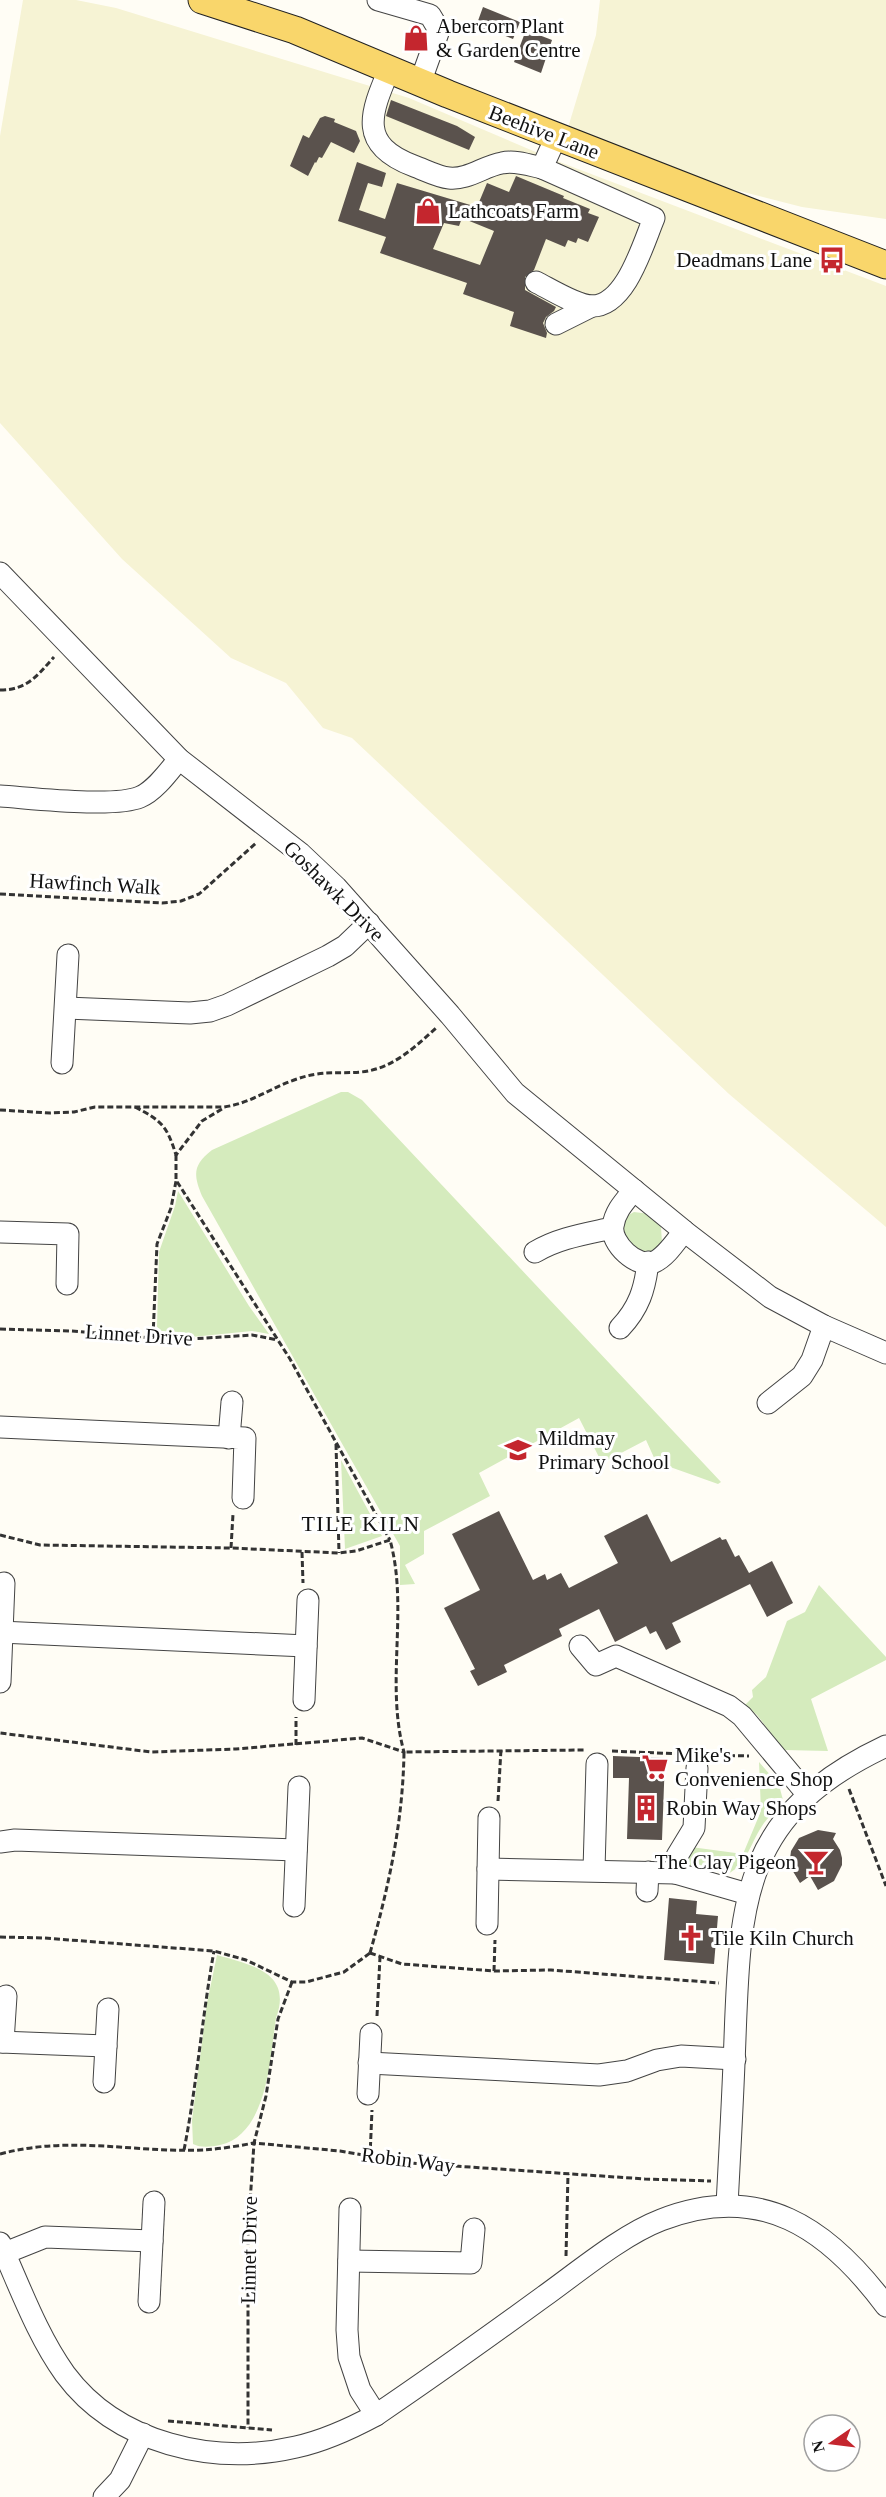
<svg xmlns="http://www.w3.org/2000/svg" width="886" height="2497" viewBox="0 0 886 2497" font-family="Georgia,serif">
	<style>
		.farmland { fill: #f6f3d4 }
		.green { fill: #d5ebbd }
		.building { fill: #5a524d; fill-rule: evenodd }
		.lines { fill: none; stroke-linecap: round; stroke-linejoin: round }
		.minor-casing { stroke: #444; stroke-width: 23 }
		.major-casing { stroke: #222; stroke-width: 29 }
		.path { stroke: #333; stroke-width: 3; stroke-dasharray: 6 3; stroke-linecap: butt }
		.minor { stroke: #fff; stroke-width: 21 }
		.major { stroke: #f9d66b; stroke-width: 27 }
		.labels { text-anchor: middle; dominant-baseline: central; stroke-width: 6; stroke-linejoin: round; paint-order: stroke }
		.poi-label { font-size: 21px; fill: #111; stroke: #fff; text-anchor: start }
		.street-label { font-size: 21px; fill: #111; stroke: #fff }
		.neighbourhood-label { font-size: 22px; letter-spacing: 1.5px; fill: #111; stroke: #fff }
	</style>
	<rect width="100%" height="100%" fill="#fffdf5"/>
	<!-- farmland -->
	<g class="farmland">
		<path d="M23 0H76L116 8 409 98 557 161 886 286V1227L729 1094 352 738 323 728 286 683 231 658 122 559 0 423V136Z"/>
		<path d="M600 0H886V219L802 207 720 186 567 131 596 35Z"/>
	</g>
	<!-- green -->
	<g class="green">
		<path d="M341 1092H348L362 1100 721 1482 718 1484 656 1462 646 1440 602 1463 579 1418 479 1473 490 1496 424 1531V1554L405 1565 415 1584 400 1585V1546L202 1196C193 1174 193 1165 212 1150Z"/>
		<path d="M178 1191 249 1306 269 1334 252 1331 192 1337 162 1335 157 1327 159 1252 175 1206Z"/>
		<path d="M634 1212 650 1214 661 1227 662 1243 653 1254 637 1253C626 1240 612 1222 634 1212Z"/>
		<path d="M341 1460 382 1536 345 1549Z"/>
		<path d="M819 1585 886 1657V1660L811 1699 828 1751 784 1750 757 1715 745 1705 753 1697 752 1690 766 1677 787 1621 805 1612Z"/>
		<path d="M759 1762 779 1785 783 1800C777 1808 770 1815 764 1823 751 1841 748 1863 728 1874L683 1864 691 1847 743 1854 761 1811Z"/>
		<path d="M217 1955C251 1965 293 1972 276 2018 270 2057 268 2134 220 2145 210 2147 201 2148 193 2144L192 2120 207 2003Z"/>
	</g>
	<!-- building -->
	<g class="building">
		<path d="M483 7 520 22 513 39 490 30 488 34 475 29Z"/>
		<path d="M526 30 552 40 541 73 514 62Z"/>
		<path d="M391 100 457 126 475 137 469 150 386 116Z"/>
		<path d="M325 116 335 119 334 122 356 131 360 141 354 153 331 142 322 158 319 157 316 163 315 162 308 176 290 166 303 135 309 138 320 118Z"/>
		<path d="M357 162 386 173 382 187 368 183 359 210 385 219 397 183 477 207 487 183 509 192 516 176 564 196 563 198 590 209 588 213 599 217 588 242 578 238 576 243 568 240 565 247 546 239 534 270 525 277V290L556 307 554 311 546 317 543 323 547 333 546 338 510 326 514 312 463 294 467 283 380 253 386 237 338 221ZM462 218 494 231 480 265 433 249 444 223 459 226Z"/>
		<path d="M499 1511 533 1580 545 1574 547 1580 561 1573 569 1588 618 1563 604 1536 647 1514 671 1562 720 1537 722 1540 726 1539 735 1557 739 1555 749 1573 772 1561 793 1603 767 1617 750 1584 672 1623 681 1642 666 1650 656 1631 650 1634 646 1626 615 1642 599 1609 559 1629 562 1636 504 1665 507 1672 478 1686 470 1671 475 1669 444 1608 480 1590 452 1534Z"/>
		<path d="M613 1756 665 1758 662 1840 627 1839 629 1778H613Z"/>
		<path d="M818 1830 836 1833 833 1839 840 1850 842 1858V1865L834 1881 818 1890 810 1876 800 1883 791 1868 790 1859 791 1851 799 1838Z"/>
		<path d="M669 1898 697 1901 696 1914 718 1916 714 1964 664 1960Z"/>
	</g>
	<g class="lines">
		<!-- minor casing -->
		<g class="minor-casing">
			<g id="minor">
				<path d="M378 0 430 15 439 30 420 83"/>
				<path d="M389 70C370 114 358 145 414 166 425 170 438 177 449 178 468 180 484 166 502 163 515 160 529 165 542 168"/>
				<path d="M536 282C550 289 577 306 592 306 626 306 643 244 654 218L542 168 556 137"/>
				<path d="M556 324 592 306"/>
				<path d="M0 573 179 759 300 853 336 887 450 1015 515 1093 684 1231 770 1297 824 1326 886 1353"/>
				<path d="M0 796C31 798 114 808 140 797 155 791 169 771 179 759"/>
				<path d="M66 1008 190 1013 210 1011 227 1005 328 956 345 946 369 923"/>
				<path d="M62 1063 68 955"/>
				<path d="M634 1190C625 1201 615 1211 613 1226 610 1243 637 1269 654 1262 666 1257 676 1241 684 1231"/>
				<path d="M0 1232 68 1234 67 1284"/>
				<path d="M535 1252C558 1238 585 1234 612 1228"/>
				<path d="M620 1328C639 1308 645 1289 648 1262"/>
				<path d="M768 1403 802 1376 812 1360 824 1326"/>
				<path d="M0 1427 245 1438 243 1498"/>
				<path d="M229 1438 232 1402"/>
				<path d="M0 1632 306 1646"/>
				<path d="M580 1646 596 1665 616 1656 729 1706 742 1716 808 1795"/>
				<path d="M0 1682 4 1583"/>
				<path d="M304 1700 308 1600"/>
				<path d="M0 1842 15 1840 296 1850"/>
				<path d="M488 1869 675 1873 748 1894"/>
				<path d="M594 1870 597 1764"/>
				<path d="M675 1873 677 1856 694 1828 697 1768"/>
				<path d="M647 1891 648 1872"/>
				<path d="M294 1906 299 1787"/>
				<path d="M487 1924 489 1818"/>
				<path d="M0 2042 106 2046"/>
				<path d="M3 2042 6 1996"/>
				<path d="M369 2063 599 2075 627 2071 657 2060 681 2056 735 2059"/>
				<path d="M104 2082 108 2009"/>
				<path d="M368 2094 371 2034"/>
				<path d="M727 2205C730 2149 733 2094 735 2038 740 1896 744 1813 886 1746"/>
				<path d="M350 2209 347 2330 349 2357 360 2390 376 2415"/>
				<path d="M0 2243C20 2287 37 2335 65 2374 117 2444 214 2466 296 2447 324 2441 350 2429 376 2415 432 2377 488 2337 543 2297 578 2272 622 2235 661 2220 760 2181 828 2228 886 2306"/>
				<path d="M5 2253 45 2237 152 2241"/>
				<path d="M349 2261 471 2263 474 2229"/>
				<path d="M149 2302 154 2202"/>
				<path d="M104 2497 120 2480 143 2434"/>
			</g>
		</g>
		<!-- major casing -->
		<g class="major-casing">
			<path id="major" d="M202 0 295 30 448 94 886 265"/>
		</g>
		<!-- path -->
		<g class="path">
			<path d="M0 690C27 690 37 676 54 657"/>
			<path d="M0 894 162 903 181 901 199 894 256 843"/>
			<path d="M135 1107C162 1121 167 1126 176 1155L202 1121 222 1109"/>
			<path d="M0 1110 50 1113 74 1112 95 1107H224C252 1103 272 1087 297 1079 323 1070 336 1074 361 1072 392 1069 414 1048 436 1028"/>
			<path d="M176 1155V1180L290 1359 390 1540"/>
			<path d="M0 1329 72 1331 176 1340 252 1335 278 1340"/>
			<path d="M153 1337 157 1244 171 1208 176 1181"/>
			<path d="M336 1444 339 1553"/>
			<path d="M0 1535 40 1545 231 1548 339 1553 356 1551 390 1540C409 1609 385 1683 404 1752L362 1738 236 1749 151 1752 0 1733"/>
			<path d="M231 1548 233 1514"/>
			<path d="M302 1552 303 1583"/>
			<path d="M296 1745V1717"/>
			<path d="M612 1751 683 1754"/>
			<path d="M711 1755 749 1756"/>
			<path d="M849 1789 886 1886"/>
			<path d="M498 1801 501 1749"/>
			<path d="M0 1937 44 1938 214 1951 246 1960 292 1982H306L344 1972 370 1953"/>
			<path d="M370 1953C389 1886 403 1821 404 1752L584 1750"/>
			<path d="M370 1953 402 1964 494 1971 551 1970 719 1983"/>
			<path d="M494 1971 495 1940"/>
			<path d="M292 1982 278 2019 266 2096 254 2143 340 2151 411 2163 645 2179 711 2181"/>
			<path d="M377 2016 380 1957"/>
			<path d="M184 2150C197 2084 202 2017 214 1951"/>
			<path d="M0 2154C72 2135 132 2153 204 2150 220 2149 238 2146 254 2143L248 2233V2428"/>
			<path d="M370 2157 372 2110"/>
			<path d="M566 2256 568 2174"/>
			<path d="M168 2421 272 2430"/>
		</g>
		<!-- minor -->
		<use href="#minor" class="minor"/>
		<!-- major -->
		<use href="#major" class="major"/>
	</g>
	<!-- icons -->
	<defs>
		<g id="shop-bare" transform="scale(2.07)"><path d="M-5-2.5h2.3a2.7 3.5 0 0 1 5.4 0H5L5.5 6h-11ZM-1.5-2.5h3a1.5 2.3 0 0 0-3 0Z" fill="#c4262e" stroke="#fff" stroke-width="2.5" paint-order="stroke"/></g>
		<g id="bus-bare" transform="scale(2.07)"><path d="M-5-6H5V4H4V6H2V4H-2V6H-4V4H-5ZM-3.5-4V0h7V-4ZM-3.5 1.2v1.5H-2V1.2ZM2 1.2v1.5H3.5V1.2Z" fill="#c4262e" stroke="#fff" stroke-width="2.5" paint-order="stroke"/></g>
		<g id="school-bare" transform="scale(2.07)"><path d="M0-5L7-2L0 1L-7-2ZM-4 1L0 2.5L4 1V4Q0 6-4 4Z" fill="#c4262e" stroke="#fff" stroke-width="2.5" paint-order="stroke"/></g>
		<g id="supermarket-bare" transform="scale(2.07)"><path d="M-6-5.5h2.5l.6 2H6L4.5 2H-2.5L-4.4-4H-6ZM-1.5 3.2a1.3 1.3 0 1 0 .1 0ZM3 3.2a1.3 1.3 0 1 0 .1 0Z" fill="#c4262e" stroke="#fff" stroke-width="2.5" paint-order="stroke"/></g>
		<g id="building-bare" transform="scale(2.07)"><path d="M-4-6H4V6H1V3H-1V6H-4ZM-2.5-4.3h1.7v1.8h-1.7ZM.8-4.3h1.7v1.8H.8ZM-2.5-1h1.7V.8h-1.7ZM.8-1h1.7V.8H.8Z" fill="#c4262e" stroke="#fff" stroke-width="2.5" paint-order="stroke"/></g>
		<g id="bar-bare" transform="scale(2.07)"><path d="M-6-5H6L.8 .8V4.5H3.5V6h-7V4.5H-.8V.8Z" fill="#c4262e" stroke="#fff" stroke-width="2.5" paint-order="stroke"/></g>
		<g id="church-bare" transform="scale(2.07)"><path d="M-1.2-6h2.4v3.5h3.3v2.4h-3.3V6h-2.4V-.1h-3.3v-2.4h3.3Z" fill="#c4262e" stroke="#fff" stroke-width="2.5" paint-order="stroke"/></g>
	</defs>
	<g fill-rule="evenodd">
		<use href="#shop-bare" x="416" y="38"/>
		<use href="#shop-bare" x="428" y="211"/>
		<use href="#bus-bare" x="832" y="260"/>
		<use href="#school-bare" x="518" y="1450"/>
		<use href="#supermarket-bare" x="655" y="1767"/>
		<use href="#building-bare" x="646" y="1808"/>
		<use href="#bar-bare" x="816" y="1862"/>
		<use href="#church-bare" x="691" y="1938"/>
	</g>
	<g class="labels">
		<!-- poi labels -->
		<g class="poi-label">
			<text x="436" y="26">Abercorn Plant<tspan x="436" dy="24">&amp; Garden Centre</tspan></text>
			<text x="448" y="211">Lathcoats Farm</text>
			<text x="812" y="260" text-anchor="end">Deadmans Lane</text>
			<text x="538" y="1438">Mildmay<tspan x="538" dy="24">Primary School</tspan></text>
			<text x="675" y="1755">Mike's<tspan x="675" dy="24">Convenience Shop</tspan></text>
			<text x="666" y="1808">Robin Way Shops</text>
			<text x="796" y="1862" text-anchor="end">The Clay Pigeon</text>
			<text x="711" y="1938">Tile Kiln Church</text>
		</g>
		<!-- street labels -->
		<g class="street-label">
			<text transform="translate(544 132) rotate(21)">Beehive Lane</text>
			<text transform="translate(95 884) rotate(3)">Hawfinch Walk</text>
			<text transform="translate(334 891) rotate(45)">Goshawk Drive</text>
			<text transform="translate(139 1335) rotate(4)">Linnet Drive</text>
			<text transform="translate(408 2160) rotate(7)">Robin Way</text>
			<text transform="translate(249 2250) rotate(-89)">Linnet Drive</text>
		</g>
		<!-- neighbourhood labels -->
		<g class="neighbourhood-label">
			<text x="361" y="1523">TILE KILN</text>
		</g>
	</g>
	<!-- north arrow -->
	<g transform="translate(832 2443) rotate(256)"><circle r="28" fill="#ffffff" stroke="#a0a0a0" stroke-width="1.5"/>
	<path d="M0-4.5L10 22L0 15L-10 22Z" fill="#c4262e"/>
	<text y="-9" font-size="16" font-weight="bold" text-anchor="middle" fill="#111111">N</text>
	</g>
</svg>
